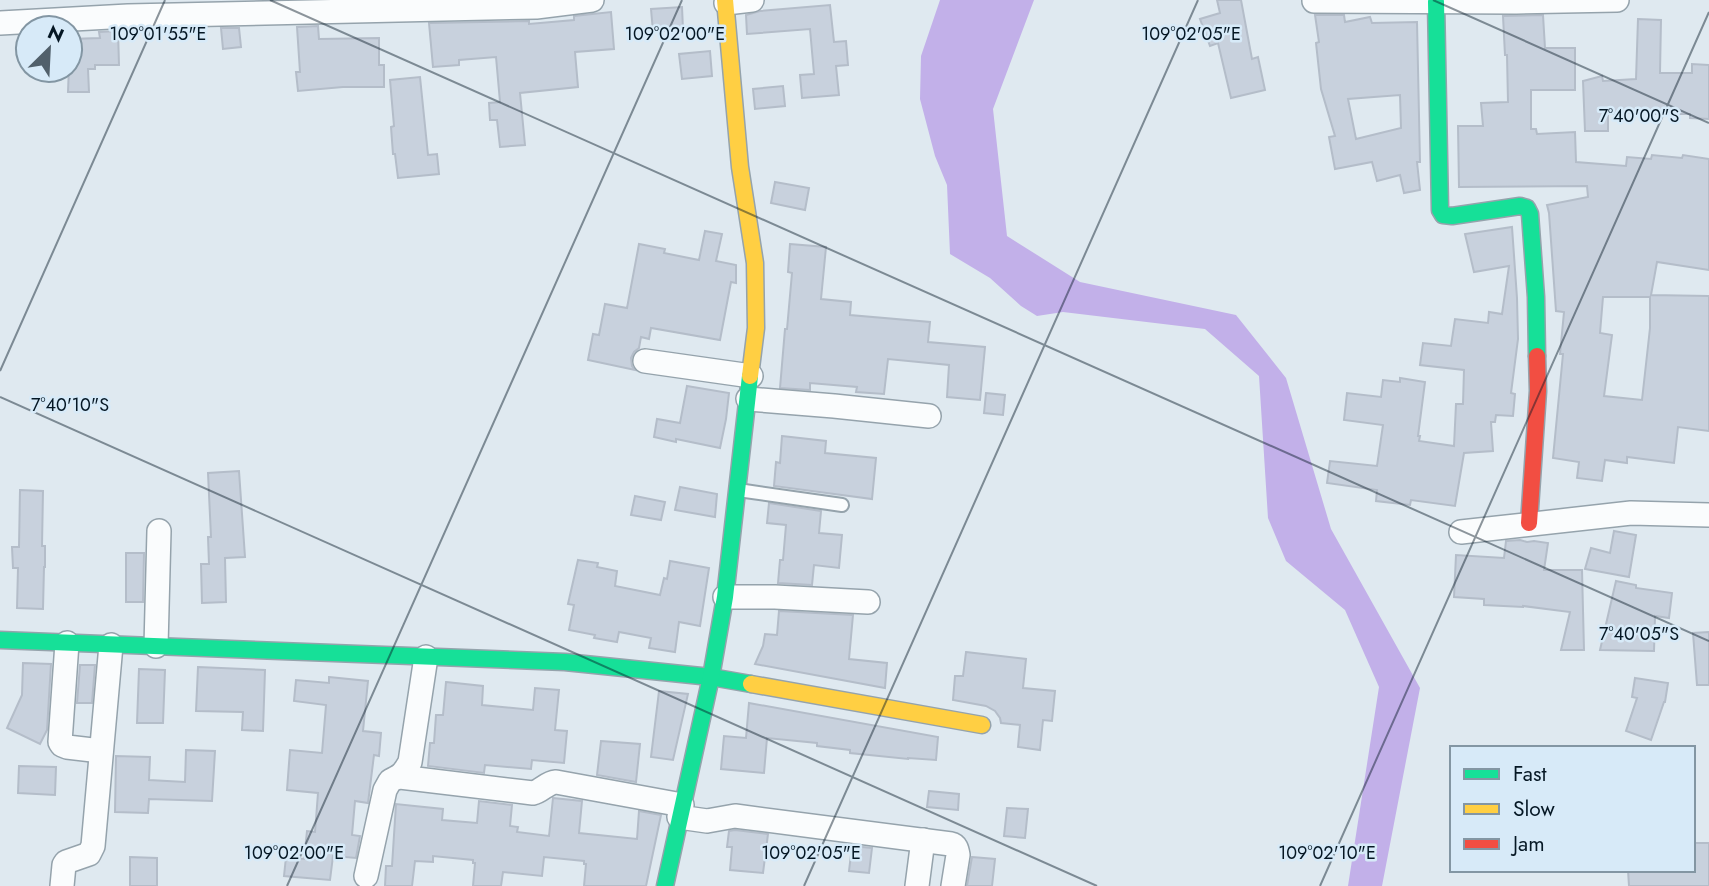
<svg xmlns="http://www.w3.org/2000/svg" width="1709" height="886" viewBox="0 0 1709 886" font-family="Jost,sans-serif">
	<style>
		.water { fill: #c2b0e9 }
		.building { fill: #c8d1dd; stroke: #b4bdc9; stroke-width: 2; fill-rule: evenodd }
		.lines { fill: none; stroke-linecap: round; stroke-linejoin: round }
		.lane-casing { stroke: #95a3ac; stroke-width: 16 }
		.street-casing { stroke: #95a3ac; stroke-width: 26 }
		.fast-casing { stroke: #95a3ac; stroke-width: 19 }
		.slow-casing { stroke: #95a3ac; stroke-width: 19 }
		.jam-casing { stroke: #95a3ac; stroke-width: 19 }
		.lane { stroke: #fafcfd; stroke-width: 12 }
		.street { stroke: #fafcfd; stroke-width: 23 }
		.fast { stroke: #16e098; stroke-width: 16 }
		.slow { stroke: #ffcf43; stroke-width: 16 }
		.jam { stroke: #f24e42; stroke-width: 16 }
		.ticks { fill: none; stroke: #051724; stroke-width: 2; stroke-opacity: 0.45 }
		.ticks-label { font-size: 18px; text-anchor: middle; fill: #051724; stroke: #d7eaf8; stroke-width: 5; stroke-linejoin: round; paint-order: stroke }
	</style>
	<rect width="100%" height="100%" fill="#dfe9f0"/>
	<!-- water -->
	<path class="water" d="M940 0H1034L993 109 1007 236 1080 282 1236 315 1286 378 1331 529 1420 688 1382 886H1348L1379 687 1345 610 1286 561 1268 518 1259 376 1205 329 1063 312 1037 316 1021 306 990 278 950 254 947 185 935 156 920 99 921 56Z"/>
	<!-- building -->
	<g class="building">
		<path d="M1217 0H1241L1252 59 1258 57 1265 90 1231 98 1218 43 1210 46 1200 19 1220 13Z"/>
		<path d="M830 5 834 42 846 41 848 65 836 66 839 95 802 98 800 75 814 74 810 29 747 34 746 15 760 11Z"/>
		<path d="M682 7 683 29 653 32 651 9Z"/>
		<path d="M611 12 614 49 575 52 578 87 520 93 525 145 500 147 497 120H490L489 103 500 102 496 57 459 60V65L433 67 429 23 529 21V24L574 20V16Z"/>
		<path d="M1315 15H1344L1345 22 1370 17 1372 23 1417 22 1420 162H1417L1420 190 1404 193 1400 175 1377 181 1372 162 1335 169 1329 137 1335 136 1321 89 1316 43 1319 42ZM1400 95 1401 128 1356 139 1348 99Z"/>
		<path d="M1543 15 1545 48H1575V90H1531V129H1536L1537 134 1575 132 1576 162 1626 166 1627 157 1651 159 1652 155 1682 158 1683 155 1709 159V270L1657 262 1651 295 1709 296V431L1678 427 1674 463 1627 457V463L1605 460 1602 481 1577 478 1579 462 1553 458 1563 354H1560L1564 312 1556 311 1549 213 1547 205 1588 197 1587 186 1459 187 1458 126H1483L1481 103 1508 102 1507 55H1505L1503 16ZM1603 297H1650V328L1642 400 1604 396 1612 335 1600 333Z"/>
		<path d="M1638 19 1661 20 1660 73H1692V64L1709 65V119L1690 118V114H1653V111L1608 114V131H1585L1583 81 1602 76 1603 81 1636 79Z"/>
		<path d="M318 26 319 39 379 38V65H384V87H343L298 91 296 72H300L297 27Z"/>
		<path d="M221 28H239L241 47 223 49Z"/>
		<path d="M118 31 119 65H95V69H88L89 92H68L70 39 100 38 99 32Z"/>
		<path d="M710 51 712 76 682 79 679 54Z"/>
		<path d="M420 77 428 155 437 154 439 174 398 178 395 154H393L391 127 394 126 390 80Z"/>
		<path d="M783 86 785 106 755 109 753 89Z"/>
		<path d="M775 182 809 188 805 210 771 203Z"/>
		<path d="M1512 227 1517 298 1518 339 1511 393 1515 394 1513 416 1496 415 1495 422H1491L1493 451 1464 453 1455 506 1411 500 1410 505 1376 501 1377 490 1327 483 1330 461 1377 466 1383 425 1344 420 1347 393 1381 397 1383 380 1400 382V378L1425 382 1418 436H1420L1419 441 1454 446 1456 404H1463L1464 370 1420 365 1423 343 1451 346 1455 319 1488 323 1489 312 1502 314 1509 266 1474 272 1465 234Z"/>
		<path d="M705 231 722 234 716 261 736 265V283L731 282 720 340 651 328 649 339 641 337 639 348 634 352 631 358 632 366 635 370 588 360 593 334 599 335 605 304 627 308 639 244 665 249 664 253 699 260Z"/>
		<path d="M790 244 826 247 821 299 851 302 850 315 930 322 928 342 985 347 980 400 947 397 949 365 888 359 884 394 856 392 857 387 810 383V390L780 388 785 329H787L792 273 788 272Z"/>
		<path d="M687 386 729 393 726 419 720 448 676 439V442L654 437 657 419 680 423Z"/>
		<path d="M986 393 1005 395 1003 415 984 413Z"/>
		<path d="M782 436 826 441 825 453 876 458 872 499 774 486 776 462 780 463Z"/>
		<path d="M239 471 245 557 225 558 226 602 202 603 201 564H209L208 537H211L208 473Z"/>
		<path d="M680 487 717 494 715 517 675 510Z"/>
		<path d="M20 490 43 491 42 546H45V567H44L43 609 17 608 18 568H13L12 547H19Z"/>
		<path d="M635 496 665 502 661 520 631 515Z"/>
		<path d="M769 503 821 511 819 533 842 535 839 568 814 565 812 585 778 583 780 560H783L786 525 767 523Z"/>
		<path d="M1614 531 1636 535 1629 577 1585 569 1591 548 1610 553Z"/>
		<path d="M1520 540 1527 542 1534 541 1548 543 1544 570H1582L1584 650H1561L1570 612 1523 606V607L1484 605V599L1454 597 1456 555 1504 558 1506 541Z"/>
		<path d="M126 553H144L143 602H126Z"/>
		<path d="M578 560 598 563 597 567 617 571 615 586 660 595 664 578 667 579 670 561 709 568 700 626 679 622 675 652 649 648 651 638 619 632 617 642 594 638 595 635 569 630 574 605 568 604Z"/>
		<path d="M1616 581 1636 585V588L1672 593 1669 618 1655 616 1654 651 1600 650Z"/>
		<path d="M779 611 853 615 849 659 887 663 885 688 755 664 763 646 765 634 777 635Z"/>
		<path d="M1709 632V685H1697L1693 633Z"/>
		<path d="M966 652 1026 659 1023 688 1055 691 1052 721 1043 720 1040 750 1018 747 1020 725 1001 723 1000 718 995 711 986 706 953 700 955 676H963Z"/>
		<path d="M23 663 51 664 47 730 40 744 7 728 22 695Z"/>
		<path d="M80 665H95L92 703H77Z"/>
		<path d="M198 667 265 670 263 731 242 730 243 712 196 711Z"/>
		<path d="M139 669 165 670 163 723H137Z"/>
		<path d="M329 677 368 681 363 731 381 733 379 756 374 755 368 803 355 801 352 835 360 836 356 858 333 856 330 880 284 876 286 857 304 859 307 831 315 832 318 793 287 790 290 750 322 753 326 705 294 701 296 680 329 683Z"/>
		<path d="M1635 678 1668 683 1665 702H1664L1651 740 1626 731 1637 698 1632 697Z"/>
		<path d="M446 682 483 686 482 705 533 710 535 688 559 690 555 730 567 731 564 763 532 760 531 769 485 765 484 773 428 766 430 743H434L436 715H443Z"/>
		<path d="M659 691 688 694 673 760 651 757Z"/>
		<path d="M749 703 938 737 936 760 908 758V759L850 753V750L817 746V743L767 738 764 773 721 769 724 736 746 738Z"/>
		<path d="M601 741 640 744 636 782 597 775Z"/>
		<path d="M186 750 215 751 212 801 149 799 148 813 115 812 116 756 150 757 149 780 185 782Z"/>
		<path d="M19 766 56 767 55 795 18 793Z"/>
		<path d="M929 791 959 794 958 810 927 807Z"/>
		<path d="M553 798 582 801 579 833 637 839 639 811 661 815 646 886H584L586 864H584V861L544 857 542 876 503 872 501 886H473L475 863H473V860L433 856V862L415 861 412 886H385L386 866H392L396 804 443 809 442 820 477 823 479 801 512 805 510 826 518 827 517 832 549 836Z"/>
		<path d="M1007 808 1028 809 1025 838 1004 836Z"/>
		<path d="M735 830 768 834 763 873 730 870 732 847H727L729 831Z"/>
		<path d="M1693 843H1709V886H1629L1628 870H1693Z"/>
		<path d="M852 846 872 848 869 873 849 871Z"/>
		<path d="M130 857 157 858V886H130Z"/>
		<path d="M972 857 995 859 992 886H967Z"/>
	</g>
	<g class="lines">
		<!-- lane casing -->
		<g class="lane-casing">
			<path id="lane" d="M738 490 842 505"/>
		</g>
		<!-- street casing -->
		<g class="street-casing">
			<g id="street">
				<path d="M1314 1 1516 2 1617 0"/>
				<path d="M726 3 752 0"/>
				<path d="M0 23 128 16 536 7 592 0"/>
				<path d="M645 361 751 376"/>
				<path d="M748 399 834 406 929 416"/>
				<path d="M1461 532 1631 513 1709 515"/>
				<path d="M725 597H775L868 602"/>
				<path d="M67 643 60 742 62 745 67 747 101 751"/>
				<path d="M156 646 159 531"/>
				<path d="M400 777 533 793C542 791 546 783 556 782L682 805"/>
				<path d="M679 817 707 821 735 816 951 844C956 845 957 849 958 855L953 886"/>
				<path d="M366 876 385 790 390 781C402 775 403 774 410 762L426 657"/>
				<path d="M62 886 64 865 66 862 89 854 93 846 111 645"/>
				<path d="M917 886 923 840"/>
			</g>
		</g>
		<!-- fast casing -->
		<g class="fast-casing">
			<g id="fast">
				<path d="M1436 2 1440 210 1443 215 1452 216 1520 206 1527 208 1530 214 1536 297 1537 356"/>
				<path d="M0 640 565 662 711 677 751 684"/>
				<path d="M665 886 711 677 725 597 750 376"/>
			</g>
		</g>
		<!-- slow casing -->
		<g class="slow-casing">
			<g id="slow">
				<path d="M725 0 740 167 755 263 756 328 750 376"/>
				<path d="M751 684 982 725"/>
			</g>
		</g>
		<!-- jam casing -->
		<g class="jam-casing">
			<path id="jam" d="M1529 523 1538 391 1537 356"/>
		</g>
		<!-- lane -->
		<use href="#lane" class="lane"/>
		<!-- street -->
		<use href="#street" class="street"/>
		<!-- fast -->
		<use href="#fast" class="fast"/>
		<!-- slow -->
		<use href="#slow" class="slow"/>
		<!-- jam -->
		<use href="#jam" class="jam"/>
	</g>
	<!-- ticks -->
	<path class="ticks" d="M270 0 1709 641M1433 0 1709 123M0 371 165 0M0 397 1097 886M287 886 682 0M804 886 1198 0M1320 886 1709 12"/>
	<g class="ticks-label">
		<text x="158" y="40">109°01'55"E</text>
		<text x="675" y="40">109°02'00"E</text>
		<text x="1191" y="40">109°02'05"E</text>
		<text x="1639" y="122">7°40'00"S</text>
		<text x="70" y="411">7°40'10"S</text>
		<text x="1639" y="640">7°40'05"S</text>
		<text x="294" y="859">109°02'00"E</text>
		<text x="811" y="859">109°02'05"E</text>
		<text x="1327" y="859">109°02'10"E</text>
	</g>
	<!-- legend -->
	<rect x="1450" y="746" width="245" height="126" fill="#d7eaf8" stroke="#8396a3" stroke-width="2"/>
	<rect x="1464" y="769" width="35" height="10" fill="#16e098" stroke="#8396a3" stroke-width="2"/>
	<text x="1513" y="781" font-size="21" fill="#051724">Fast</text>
	<rect x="1464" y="804" width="35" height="10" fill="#ffcf43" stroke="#8396a3" stroke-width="2"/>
	<text x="1513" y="816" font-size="21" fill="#051724">Slow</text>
	<rect x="1464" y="839" width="35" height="10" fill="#f24e42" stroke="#8396a3" stroke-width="2"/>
	<text x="1513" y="851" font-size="21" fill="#051724">Jam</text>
	<!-- north arrow -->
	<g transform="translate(49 49) rotate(24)"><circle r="33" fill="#d7eaf8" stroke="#8396a3" stroke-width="2"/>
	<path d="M0-5L12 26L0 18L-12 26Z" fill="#51606b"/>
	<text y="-10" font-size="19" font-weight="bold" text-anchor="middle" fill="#051724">N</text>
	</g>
</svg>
